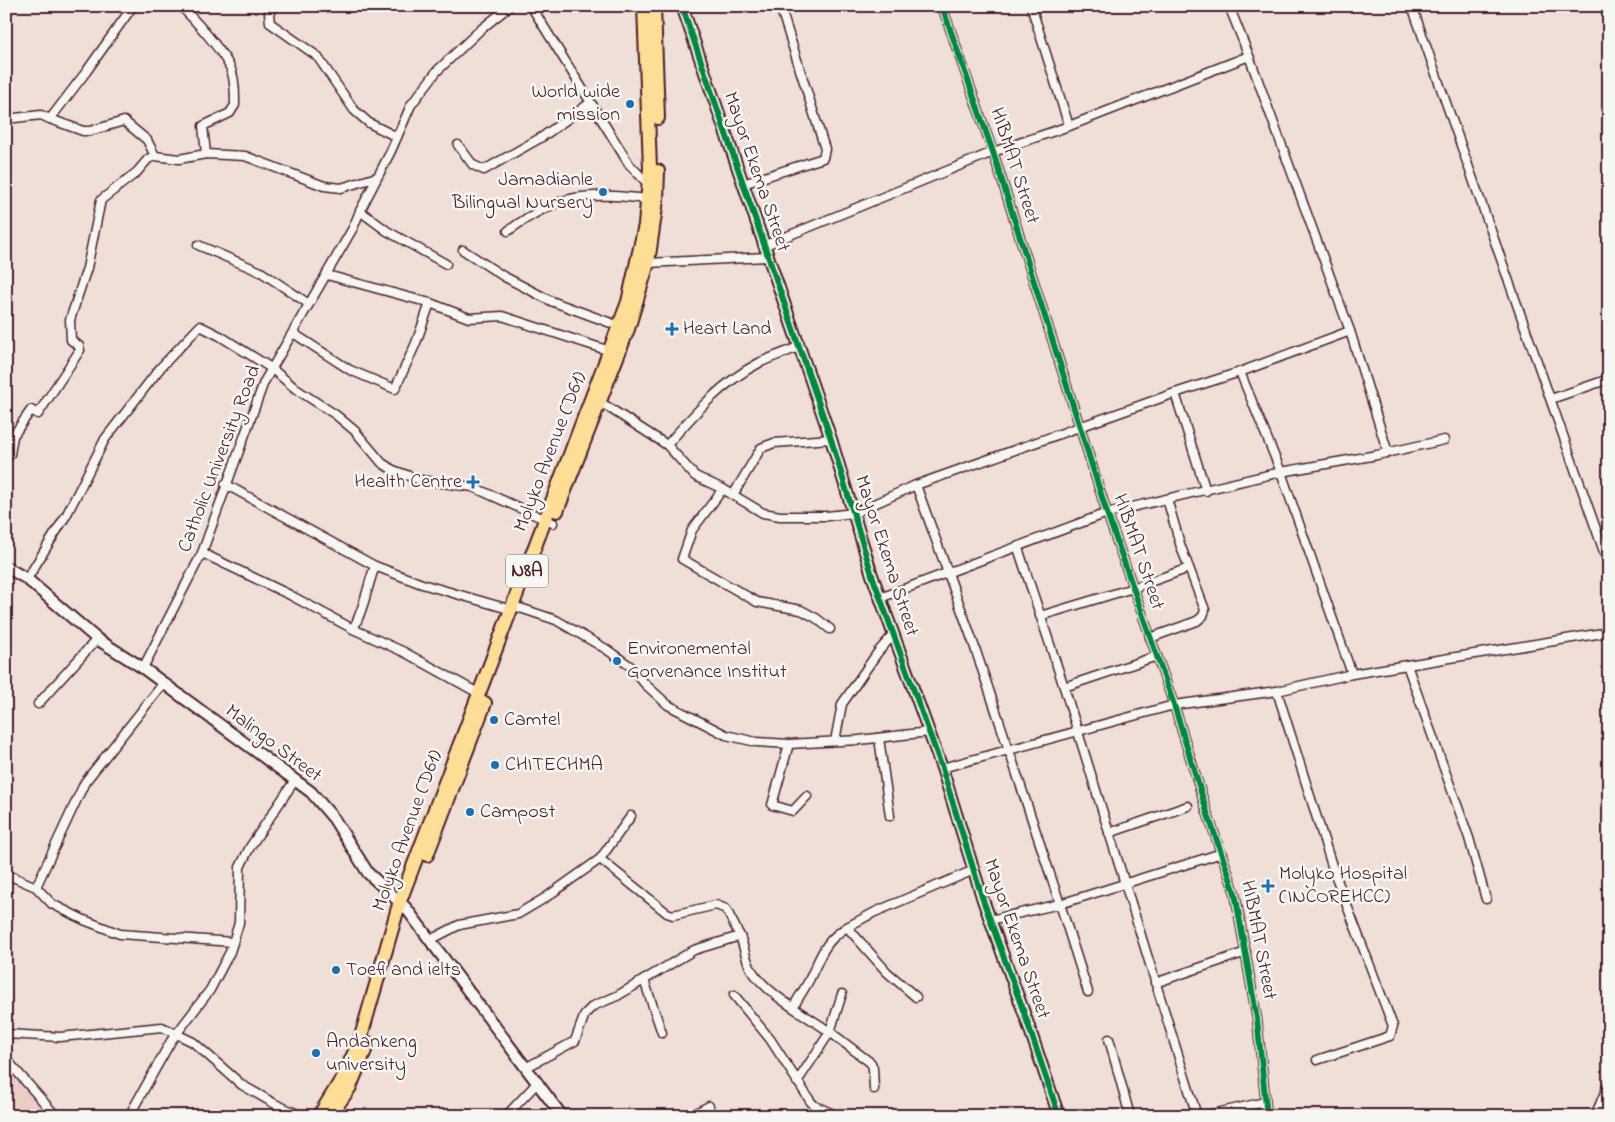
<svg xmlns="http://www.w3.org/2000/svg" width="1615" height="1122" viewBox="0 0 1615 1122" font-family="'Indie Flower',sans-serif">
	<style>
		.built { fill: #eacec4 }
		.lines { fill: none; stroke-linecap: round; stroke-linejoin: round }
		.minor-casing { stroke: #4a1f2b; stroke-width: 11 }
		.tertiary-casing { stroke: #4a1f2b; stroke-width: 14 }
		.trunk-casing { stroke: #4a1f2b; stroke-width: 16 }
		.minor { stroke: #f6f6f2; stroke-width: 8 }
		.tertiary { stroke: #f6f6f2; stroke-width: 10 }
		.trunk { stroke: #fedd96; stroke-width: 12 }
		.cycleway-casing { stroke: #f6f6f2; stroke-width: 9 }
		.cycleway { stroke: #00873e; stroke-width: 6 }
		.poi-dot { fill: #1f6fb2; stroke: #f6f6f2; stroke-width: 2 }
		.labels { text-anchor: middle; dominant-baseline: central; stroke-width: 5; stroke-linejoin: round; paint-order: stroke }
		.shield { fill: #f6f6f2; stroke: #7e6067; stroke-width: 1 }
		.shield-label { font-size: 19px; font-weight: bold; fill: #4a1f2b }
		.poi-label { font-size: 20px; fill: #4a1f2b; stroke: #f6f6f2; text-anchor: start }
		.street-label { font-size: 20px; fill: #4a1f2b; stroke: #f6f6f2 }
	</style>
	<rect width="100%" height="100%" fill="#efdfd7"/>
	<filter id="ink" filterUnits="userSpaceOnUse"><feTurbulence type="fractalNoise" baseFrequency=".02" numOctaves="2"/><feDisplacementMap in="SourceGraphic" scale="10" xChannelSelector="R" yChannelSelector="G"/><feConvolveMatrix kernelMatrix="1 2 1 2 8 2 1 2 1" color-interpolation-filters="sRGB"/></filter>
	<g filter="url(#ink)">
		<!-- built -->
		<path class="built" d="M6 1062 53 1116H6Z"/>
		<g class="lines">
			<!-- minor casing -->
			<g class="minor-casing">
				<g id="minor">
					<path d="M181 6C198 24 218 45 230 67 235 78 235 93 235 105L230 113 203 126 206 154"/>
					<path d="M274 6 269 13 270 23 317 56 354 110 369 123 397 137"/>
					<path d="M531 6 629 164 649 185"/>
					<path d="M942 6 993 152 1107 513 1174 705 1207 812 1235 893 1257 1019 1267 1116"/>
					<path d="M1031 6 1069 126"/>
					<path d="M1229 6 1249 56"/>
					<path d="M1412 6 1609 566"/>
					<path d="M6 119 41 115 50 119 86 72 133 6"/>
					<path d="M50 119 83 131H90L124 121 147 140 155 156"/>
					<path d="M458 145 473 165 484 170 542 137 590 103"/>
					<path d="M743 184 823 158 825 149 780 6"/>
					<path d="M360 211 387 231 446 264"/>
					<path d="M508 231C560 193 585 192 648 199"/>
					<path d="M198 245 261 272 309 304"/>
					<path d="M763 246 993 152 1069 126 1249 56 1350 331"/>
					<path d="M463 250 503 276 551 301 619 326"/>
					<path d="M648 263 767 257"/>
					<path d="M327 275 430 303"/>
					<path d="M293 333 350 370 395 389 416 343 430 303 469 318 502 316 610 351"/>
					<path d="M1240 372 1281 472 1352 674"/>
					<path d="M1175 393 1206 491"/>
					<path d="M1551 399 1609 379"/>
					<path d="M600 402 667 445 695 476 723 489 763 513 780 516H827L854 513 916 485 1175 393 1240 372 1350 331 1388 453"/>
					<path d="M667 445C693 415 722 382 759 363 771 357 785 353 798 347"/>
					<path d="M6 459 10 454 13 436 31 410 38 414 80 350 79 346 71 340 70 320 87 268 101 200 137 172 148 159 155 156 179 159 206 154 245 156 324 186 341 188 377 177"/>
					<path d="M225 484 375 566C367 587 364 610 353 629"/>
					<path d="M916 485 973 642 1060 904 990 920"/>
					<path d="M723 489 692 530 682 559 757 602 801 610 816 618 830 629"/>
					<path d="M733 495 761 448 774 443 831 439"/>
					<path d="M1018 548 1064 687 1197 1116"/>
					<path d="M202 553 290 595 353 629 404 652 480 694"/>
					<path d="M375 566 422 584 512 610"/>
					<path d="M27 579 67 514 105 439 161 367 200 326 220 336 271 368 296 389 336 415 355 431 382 463 393 470 420 480 473 487 553 523"/>
					<path d="M880 598 1107 513 1281 472 1377 455 1444 440"/>
					<path d="M520 608 556 620 606 649 630 666 645 684 668 705 726 735 756 742 789 744 859 740 929 732"/>
					<path d="M1040 616 1133 588 1189 568"/>
					<path d="M1150 638 1197 621 1203 616 1205 610 1181 547 1167 499"/>
					<path d="M1407 665 1469 838 1486 899"/>
					<path d="M143 668 202 553 264 382 353 228 360 211 391 151 411 105 437 71 480 30 510 6"/>
					<path d="M1064 687 1157 656"/>
					<path d="M1277 691 1333 869 1393 1026 1390 1036 1317 1060"/>
					<path d="M38 704 97 639"/>
					<path d="M879 738 890 816"/>
					<path d="M835 741 842 704 878 652 894 634"/>
					<path d="M789 744 772 805 793 811 807 796"/>
					<path d="M942 768 1174 705 1277 691 1352 674 1609 632"/>
					<path d="M1109 833 1188 806"/>
					<path d="M600 859 667 913 673 915 716 905 726 909 740 936"/>
					<path d="M6 874 36 887 52 904 84 920 120 934 233 942"/>
					<path d="M36 887 85 782 163 684"/>
					<path d="M847 927 875 912 974 870"/>
					<path d="M430 940 459 925 518 914 545 898 600 859 631 816"/>
					<path d="M644 980 662 1033"/>
					<path d="M1155 983 1246 952"/>
					<path d="M1088 992 1060 904 1222 853"/>
					<path d="M842 994 830 1032 871 1063 873 1068 874 1089"/>
					<path d="M734 995 770 1039 811 1102 815 1106 838 1116"/>
					<path d="M794 1006C799 996 807 986 811 976 822 953 825 941 847 927L887 972 916 997"/>
					<path d="M6 1034 60 1037 162 1027 193 1042 242 1085 275 1104 302 1116"/>
					<path d="M1109 1039 1130 1116"/>
					<path d="M6 1059 56 1116"/>
					<path d="M527 1067 575 1041 585 1014 593 1006 617 996 694 950 740 936C744 947 746 960 751 969 766 994 806 1015 830 1032L797 1082"/>
					<path d="M129 1116 171 1041 210 990 230 952 239 923 240 867 250 847 295 780"/>
					<path d="M506 1116 538 1082"/>
					<path d="M690 1116 709 1106"/>
					<path d="M1203 1116 1265 1102"/>
					<path d="M1595 1116 1609 1083"/>
				</g>
			</g>
			<!-- tertiary casing -->
			<g class="tertiary-casing">
				<g id="tertiary">
					<path d="M682 6 831 439 872 575 942 768 983 900 1027 1021 1059 1116"/>
					<path d="M6 567 27 579 97 639 143 668 311 792 334 819 368 873 406 908 562 1116"/>
				</g>
			</g>
			<!-- trunk casing -->
			<g class="trunk-casing">
				<g id="trunk">
					<path d="M654 6 658 118"/>
					<path d="M557 511 628 329 648 263 657 200 658 171"/>
					<path d="M427 855 485 703"/>
					<path d="M319 1116 343 1077 360 1040 400 901 628 302 645 225 650 168 644 6"/>
					<path d="M330 1116 350 1087 368 1043"/>
				</g>
			</g>
			<!-- minor -->
			<use href="#minor" class="minor"/>
			<!-- tertiary -->
			<use href="#tertiary" class="tertiary"/>
			<!-- trunk -->
			<use href="#trunk" class="trunk"/>
			<!-- cycleway casing -->
			<g class="cycleway-casing">
				<g id="cycleway">
					<path d="M682 6 831 439 872 575 942 768 983 900 1027 1021 1059 1116"/>
					<path d="M942 6 993 152 1107 513 1174 705 1207 812 1235 893 1257 1019 1267 1116"/>
				</g>
			</g>
			<!-- cycleway -->
			<use href="#cycleway" class="cycleway"/>
		</g>
	</g>
	<!-- markers -->
	<g class="poi-dot">
		<circle cx="630" cy="104" r="5"/>
		<circle cx="603" cy="192" r="5"/>
		<path d="M669.5 321.5h5v5h5v5h-5v5h-5v-5h-5v-5h5z"/>
		<path d="M470.5 474.5h5v5h5v5h-5v5h-5v-5h-5v-5h5z"/>
		<circle cx="617" cy="661" r="5"/>
		<circle cx="494" cy="720" r="5"/>
		<circle cx="495" cy="765" r="5"/>
		<circle cx="470" cy="812" r="5"/>
		<path d="M1265.5 878.5h5v5h5v5h-5v5h-5v-5h-5v-5h5z"/>
		<circle cx="336" cy="970" r="5"/>
		<circle cx="316" cy="1053" r="5"/>
	</g>
	<g class="labels">
		<!-- shield labels -->
		<rect class="shield" x="506" y="554.5" width="42" height="33" rx="4"/>
		<g class="shield-label">
			<text x="527" y="571">N8A</text>
		</g>
		<!-- poi labels -->
		<g class="poi-label">
			<text x="620" y="92" text-anchor="end">World wide<tspan x="620" dy="23">mission</tspan></text>
			<text x="593" y="180" text-anchor="end">Jamadianle<tspan x="593" dy="23">Bilingual Nursery</tspan></text>
			<text x="683" y="329">Heart Land</text>
			<text x="462" y="482" text-anchor="end">Health Centre</text>
			<text x="627" y="649">Environemental<tspan x="627" dy="23">Gorvenance Institut</tspan></text>
			<text x="504" y="720">Camtel</text>
			<text x="505" y="765">CHITECHMA</text>
			<text x="480" y="812">Campost</text>
			<text x="1279" y="874">Molyko Hospital<tspan x="1279" dy="23">(INCOREHCC)</tspan></text>
			<text x="346" y="970">Toefl and ielts</text>
			<text x="326" y="1042">Andankeng<tspan x="326" dy="23">university</tspan></text>
		</g>
		<!-- street labels -->
		<g class="street-label">
			<text transform="translate(1014 166) rotate(72)">HIBMAT Street</text>
			<text transform="translate(756 172) rotate(71)">Mayor Ekema Street</text>
			<text transform="translate(551 452) rotate(-69)">Molyko Avenue (D61)</text>
			<text transform="translate(220 459) rotate(-69)">Catholic University Road</text>
			<text transform="translate(1138 552) rotate(71)">HIBMAT Street</text>
			<text transform="translate(886 556) rotate(72)">Mayor Ekema Street</text>
			<text transform="translate(273 744) rotate(37)">Malingo Street</text>
			<text transform="translate(408 831) rotate(-70)">Molyko Avenue (D61)</text>
			<text transform="translate(1016 939) rotate(71)">Mayor Ekema Street</text>
			<text transform="translate(1258 940) rotate(79)">HIBMAT Street</text>
		</g>
	</g>
	<!-- margin -->
	<rect width="1615" height="1122" fill="none" stroke="#f6f6f2" stroke-width="25"/>
	<rect x="12" y="12" width="1590" height="1097" fill="none" stroke="#4a1f2b" stroke-width="2" filter="url(#ink)"/>
</svg>
